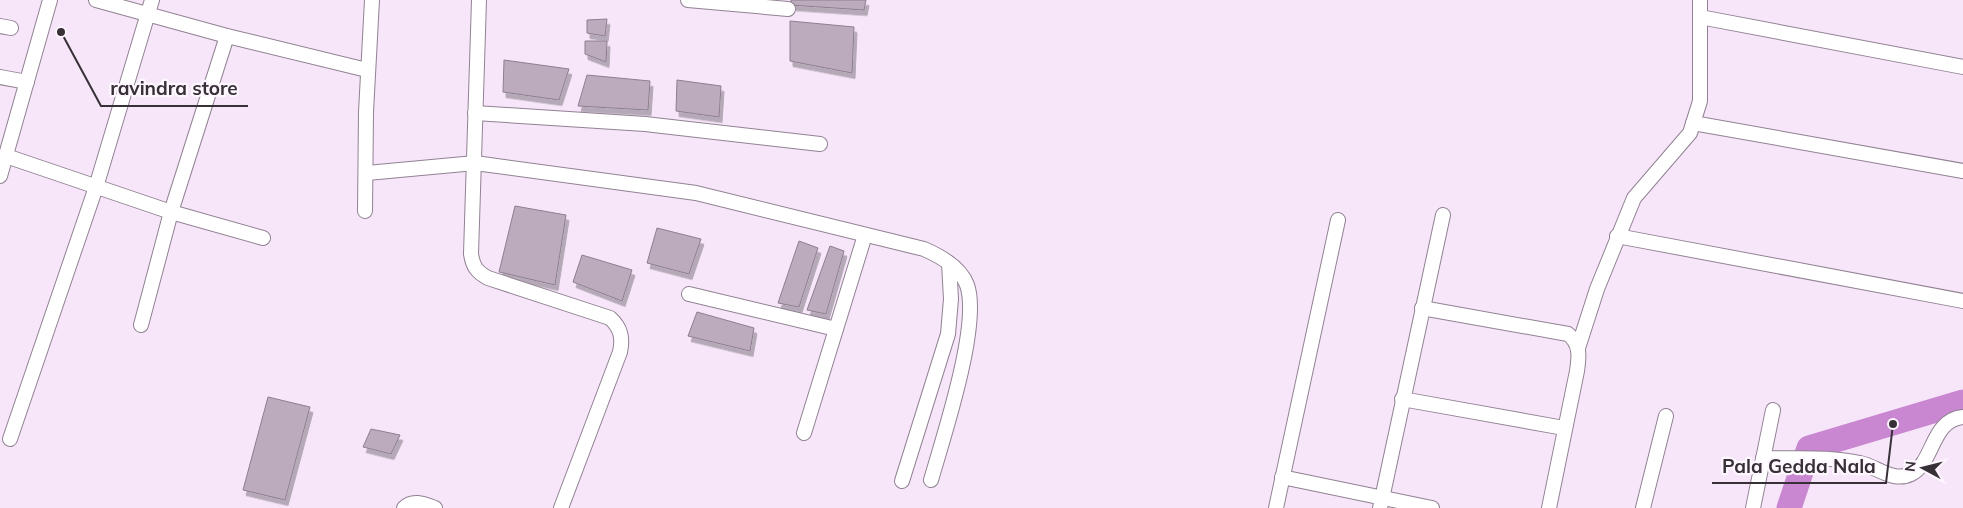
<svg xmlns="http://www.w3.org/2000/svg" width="1963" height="508" viewBox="0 0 1963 508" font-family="Mulish,sans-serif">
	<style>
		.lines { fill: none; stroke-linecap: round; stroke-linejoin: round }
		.river { stroke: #c987d1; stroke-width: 25 }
		.building { fill: #bbabbd; stroke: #8d7e8f; filter: url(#shadow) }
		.minor-casing { stroke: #918293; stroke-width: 16 }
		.minor { stroke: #fff; stroke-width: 14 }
		.leader { fill: none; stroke: #373037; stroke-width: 2 }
		.callout-dot { fill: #373037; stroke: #fef7ff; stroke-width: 2 }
		.callout-label { font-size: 19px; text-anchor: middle; font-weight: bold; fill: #373037; stroke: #fef7ff; stroke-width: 4.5; stroke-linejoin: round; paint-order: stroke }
	</style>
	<defs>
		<filter id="shadow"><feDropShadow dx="3" dy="5.5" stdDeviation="0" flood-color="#0004"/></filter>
	</defs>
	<rect width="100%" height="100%" fill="#f7e6f9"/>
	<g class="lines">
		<!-- river -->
		<path class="river" d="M1789 508 1809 448 1963 402"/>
	</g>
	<!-- building -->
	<g class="building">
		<path d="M791 0H866L864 10 791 5Z"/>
		<path d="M607 19 605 36 587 33V20Z"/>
		<path d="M790 21 854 27 852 73 790 61Z"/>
		<path d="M585 41H607L606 62 585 54Z"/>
		<path d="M504 60 569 69 559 100 503 92Z"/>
		<path d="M587 75 650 81 648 110 578 106Z"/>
		<path d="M677 80 721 86 719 117 676 111Z"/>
		<path d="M515 206 566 215 555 285 499 272Z"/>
		<path d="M657 228 701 239 689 274 647 263Z"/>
		<path d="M799 241 818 248 799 307 778 303Z"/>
		<path d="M830 246 844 251 826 314 807 310Z"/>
		<path d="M582 255 632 270 622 301 573 282Z"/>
		<path d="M697 312 754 328 750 351 688 336Z"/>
		<path d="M268 397 310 407 285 500 243 490Z"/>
		<path d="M371 429 400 435 391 454 363 447Z"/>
	</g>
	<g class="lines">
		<!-- minor casing -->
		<g class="minor-casing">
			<g id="minor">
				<path d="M96 0 227 36 367 70"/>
				<path d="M479 0 471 254C473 267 477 272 488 278L610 318C621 328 623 338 620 352L561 508"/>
				<path d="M688 0 788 9"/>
				<path d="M1700 17 1963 67"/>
				<path d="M0 26 11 28"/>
				<path d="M0 77 27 82"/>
				<path d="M475 113 645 124 820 144"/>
				<path d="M1693 123 1963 171"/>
				<path d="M6 156 171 212 263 238"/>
				<path d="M367 173 475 163 696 193 924 249C940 256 961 268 967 285 981 324 943 438 931 480"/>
				<path d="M0 176 50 0"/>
				<path d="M365 211 366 112 372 0"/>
				<path d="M1617 236 1963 301"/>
				<path d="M689 294 836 329"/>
				<path d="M1422 308 1568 334C1581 344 1579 357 1577 371L1549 508"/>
				<path d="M141 325 171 212 227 36"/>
				<path d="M1578 348 1597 289 1634 198 1690 133 1700 101V0"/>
				<path d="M1402 399 1564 428"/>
				<path d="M804 433 865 235"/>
				<path d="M10 439 96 187 152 0"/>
				<path d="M1763 458C1794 459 1829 456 1860 463 1876 466 1893 483 1911 474 1934 463 1931 420 1963 417"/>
				<path d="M1282 477 1432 508"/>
				<path d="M902 481 948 334 951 299 949 263"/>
				<path d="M404 508C413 499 424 504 435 508"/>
				<path d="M1276 508 1338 220"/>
				<path d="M1380 508 1443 215"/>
				<path d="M1643 508 1666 416"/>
				<path d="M1753 508 1773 410"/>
			</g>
		</g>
		<!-- minor -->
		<use href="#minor" class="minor"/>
	</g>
	<!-- callouts -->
	<path class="leader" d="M61 32L101 106H248M1893 424L1886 483H1712"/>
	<g class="callout-dot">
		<circle cx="61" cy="32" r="5"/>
		<circle cx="1893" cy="424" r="5"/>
	</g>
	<g class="callout-label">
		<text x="174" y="95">ravindra store</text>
		<text x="1799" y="473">Pala Gedda Nala</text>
	</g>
	<!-- north arrow -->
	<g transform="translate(1923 468) rotate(277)" stroke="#fef7ff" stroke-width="4" paint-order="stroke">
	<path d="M0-4L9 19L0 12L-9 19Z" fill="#373037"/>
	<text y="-8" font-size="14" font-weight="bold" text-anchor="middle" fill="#373037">N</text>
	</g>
</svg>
